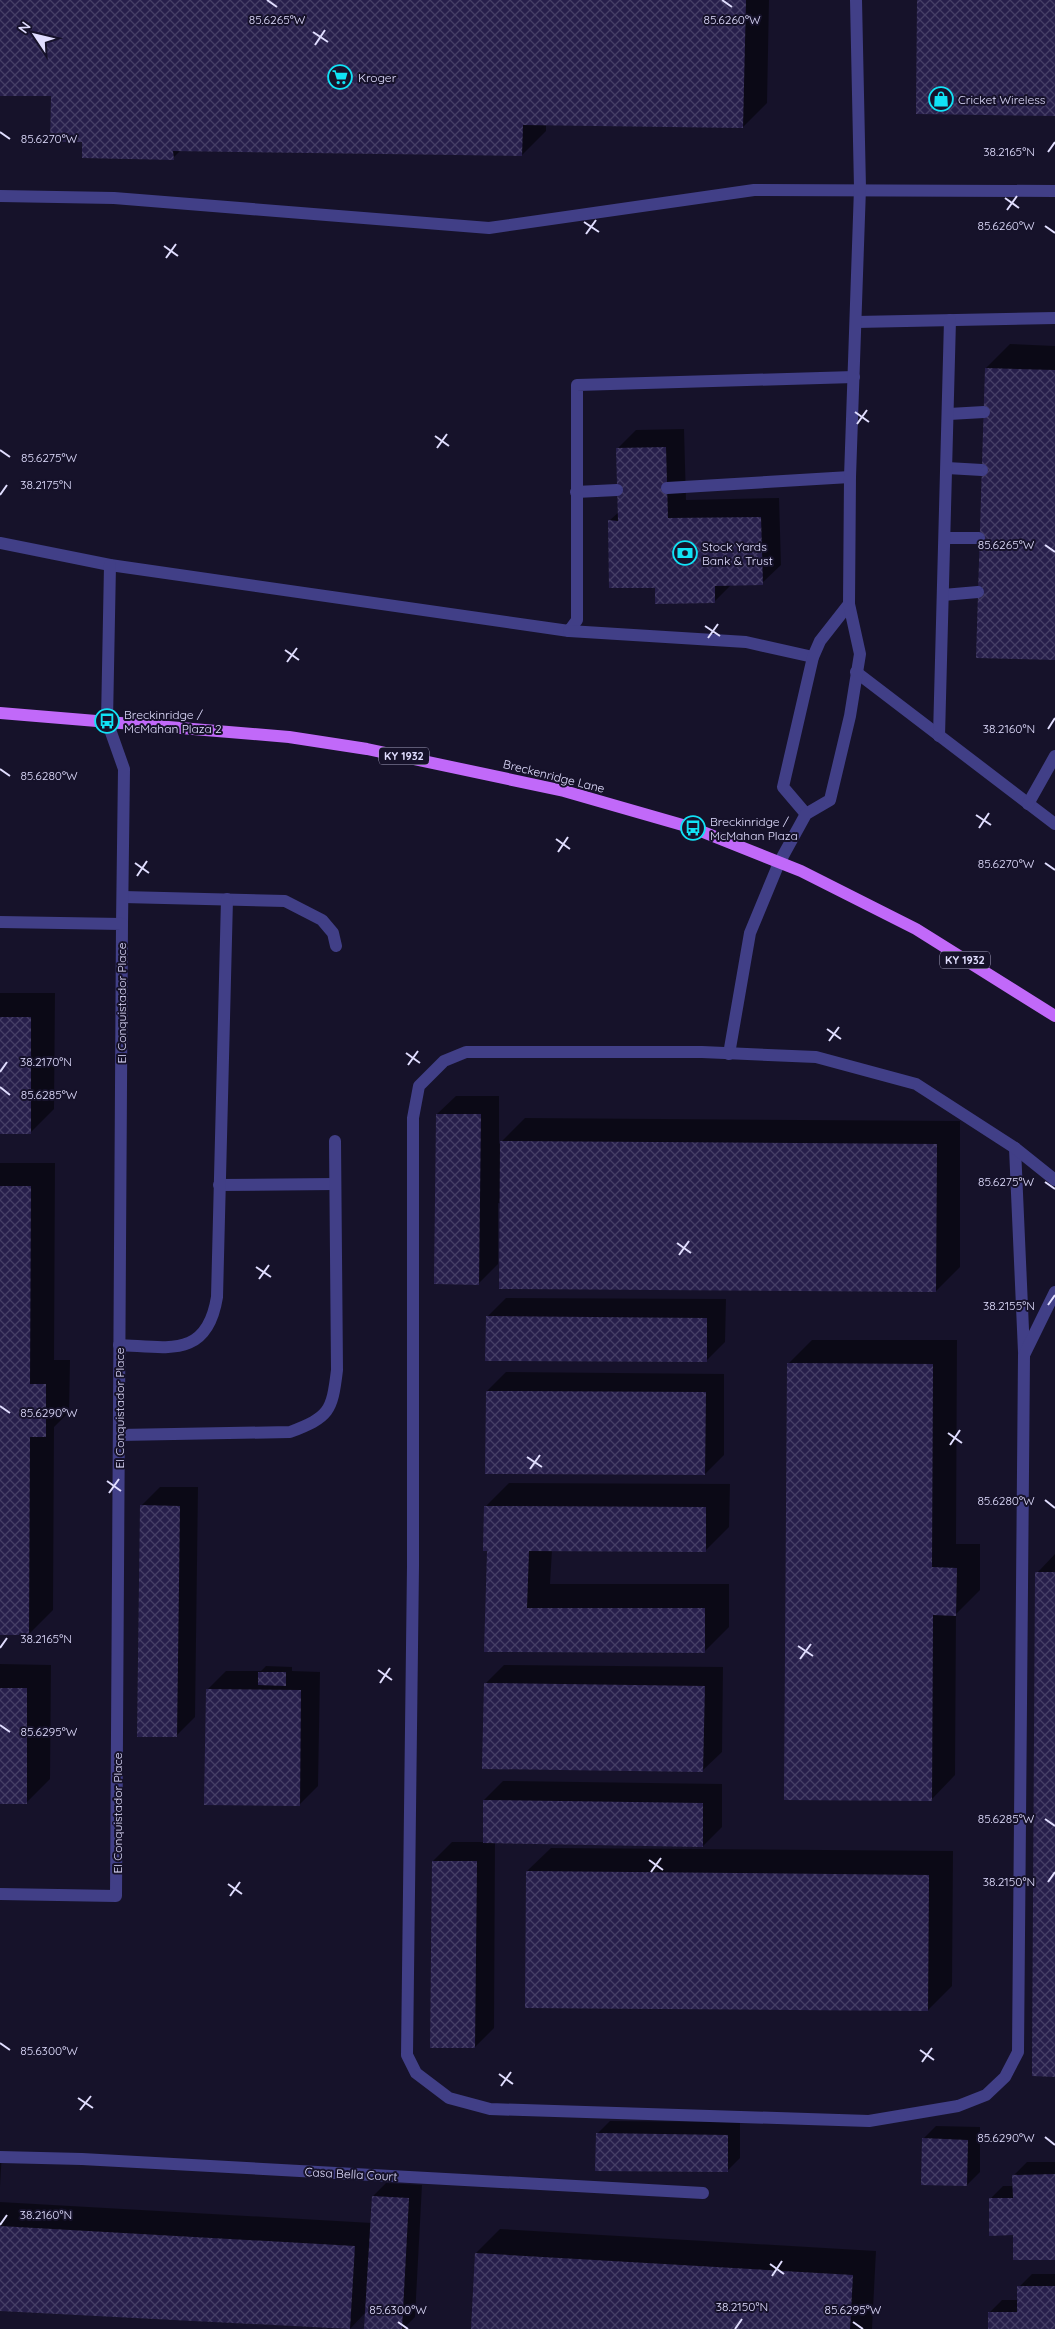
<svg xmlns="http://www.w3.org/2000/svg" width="1055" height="2329" viewBox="0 0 1055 2329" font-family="Quicksand,sans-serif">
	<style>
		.shadow { fill: #0007 }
		.building { fill: url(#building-cross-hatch) }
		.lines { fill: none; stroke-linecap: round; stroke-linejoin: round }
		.service { stroke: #413f87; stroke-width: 12 }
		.minor { stroke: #413f87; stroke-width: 12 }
		.primary { stroke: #c169f9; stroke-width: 12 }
		.ticks { fill: none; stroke: #e0ddfe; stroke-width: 2 }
		.labels { text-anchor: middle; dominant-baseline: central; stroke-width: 4; stroke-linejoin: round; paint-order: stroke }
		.shield { fill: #16122a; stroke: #a3a0be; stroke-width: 1 }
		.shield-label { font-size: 11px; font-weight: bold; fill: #e0ddfe }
		.poi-label { font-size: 12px; fill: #e0ddfe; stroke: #16122a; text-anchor: start }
		.street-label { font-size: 12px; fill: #e0ddfe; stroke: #16122a }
		.ticks-label { font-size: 12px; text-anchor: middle; fill: #e0ddfe; stroke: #16122a; stroke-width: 4; stroke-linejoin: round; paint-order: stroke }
	</style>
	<defs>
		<pattern id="building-cross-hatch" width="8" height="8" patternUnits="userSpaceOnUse" patternTransform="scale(1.25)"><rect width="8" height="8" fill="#271f4b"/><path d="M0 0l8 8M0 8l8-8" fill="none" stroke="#463f66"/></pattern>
	</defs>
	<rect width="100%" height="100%" fill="#16122a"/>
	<!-- shadow -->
	<g class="shadow">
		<path d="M0 0H769L767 103 743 127 546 124V131L522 155 182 149 173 158 83 141 53 95 0 94Z"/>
		<path d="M1010 344 1055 346V659L986 368Z"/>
		<path d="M684 429 686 500 779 498 781 565 762 583 732 584 714 602 656 586 609 521 619 512 617 449 636 430Z"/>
		<path d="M0 993H55L54 1109 30 1133H0Z"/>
		<path d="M456 1096H499V1144L525 1118 960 1121V1267L936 1291 498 1203V1264L479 1283 437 1114Z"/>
		<path d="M0 1163H55L54 1360H70L69 1412 54 1427 53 1610 29 1634H0Z"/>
		<path d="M506 1298 726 1299 725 1342 706 1361 487 1317Z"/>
		<path d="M812 1340H957L956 1544H980V1590L956 1614 955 1775 932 1799 788 1364Z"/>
		<path d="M506 1372 724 1374V1455L705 1474 487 1391Z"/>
		<path d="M509 1483 730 1484 729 1527 705 1551 552 1550 550 1584H729V1627L705 1651 485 1650 488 1549 485 1507Z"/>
		<path d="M160 1487H198L195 1717 176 1736 141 1506Z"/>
		<path d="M1055 1554V2075L1037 1573Z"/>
		<path d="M0 1664 51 1665 50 1779 26 1803H0Z"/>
		<path d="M504 1665 723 1667 722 1752 703 1770 485 1684Z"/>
		<path d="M266 1666 292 1667V1671L320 1672 318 1786 299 1805 207 1690 226 1671H261Z"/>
		<path d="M503 1781 722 1784V1827L703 1846 495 1842 494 2028 475 2047 433 1861 452 1842H484V1800Z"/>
		<path d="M551 1848 953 1851 952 1986 928 2010 527 1871Z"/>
		<path d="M610 2121 740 2122V2158L727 2171 597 2134Z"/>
		<path d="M936 2126 980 2127V2172L967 2185 923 2139Z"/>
		<path d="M0 2151H2L0 2187Z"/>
		<path d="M1027 2162H1055V2259L1014 2234 990 2199 1003 2186H1014V2175Z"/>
		<path d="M386 2183 422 2185 415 2317 403 2329H389L366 2312 350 2329 0 2310V2202L372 2223 373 2196Z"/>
		<path d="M500 2229 876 2251 872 2329H472L476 2253Z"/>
		<path d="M1032 2274H1055V2329H989V2313L1002 2300H1018L1019 2287Z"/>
	</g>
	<!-- building -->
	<g class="building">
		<path d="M0 0H746L743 128 523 125 522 156 173 151 174 160 82 158V142H50L51 96H0Z"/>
		<path d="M917 0H1055V116L916 114Z"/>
		<path d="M985 368 1055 370V660L976 658Z"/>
		<path d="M666 447 668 518 761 517 763 585 715 586V603L655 604V588H609L608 520 618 521 616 448Z"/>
		<rect x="0" y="1017" width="31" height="117"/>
		<path d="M436 1114H481L479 1285 434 1284Z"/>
		<path d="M500 1141 937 1144 936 1292 499 1289Z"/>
		<path d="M0 1186H31L30 1384H46V1437H30L29 1635H0Z"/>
		<path d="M486 1316 707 1318V1362L485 1361Z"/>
		<path d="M787 1363 933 1364 932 1567 957 1568 956 1616 933 1615 932 1801 784 1800Z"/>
		<path d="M486 1391 706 1392 705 1475 485 1474Z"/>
		<path d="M140 1505 180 1506 177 1737H137Z"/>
		<path d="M484 1506 706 1507V1552L529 1551 527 1608H705V1653L484 1652 487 1551H483Z"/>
		<path d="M1035 1572H1055V2077L1032 2076Z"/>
		<path d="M258 1672H286V1686L258 1685Z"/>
		<path d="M484 1683 705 1686 703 1772 482 1769Z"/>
		<rect x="0" y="1688" width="27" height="116"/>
		<path d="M206 1689 301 1690 300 1806 204 1805Z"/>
		<path d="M483 1800 703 1803V1847L483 1843Z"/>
		<path d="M432 1861H477L475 2048H430Z"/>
		<path d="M526 1871 929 1875 928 2011 525 2008Z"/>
		<path d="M596 2133 728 2135V2172L595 2171Z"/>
		<path d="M922 2138 968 2140 967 2186 921 2185Z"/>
		<path d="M1055 2174V2260H1013V2235L989 2236V2198H1013L1012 2175Z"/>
		<path d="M372 2196 409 2198 402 2329H364Z"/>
		<path d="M0 2226 355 2246 350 2329 0 2311Z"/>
		<path d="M475 2253 853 2275 850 2329H471Z"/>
		<path d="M1017 2286H1055V2329H988V2312H1017Z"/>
	</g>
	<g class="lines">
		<!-- service -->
		<g class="service">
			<path d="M0 196 114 198 489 228 754 190 1055 191"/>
			<path d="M856 322 1055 318"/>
			<path d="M949 414 984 412"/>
			<path d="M947 468 982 470"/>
			<path d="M667 488 850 477"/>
			<path d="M576 492 617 490"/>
			<path d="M945 538H979"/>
			<path d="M0 543 110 565 569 631 577 620V385L854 377"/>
			<path d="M943 595 978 592"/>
			<path d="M569 631 746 642 813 657"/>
			<path d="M856 672 1055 824"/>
			<path d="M107 721 110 565"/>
			<path d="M939 736 950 320"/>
			<path d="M1028 804 1055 756"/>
			<path d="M806 814 783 787 813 657 820 641 849 604"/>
			<path d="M123 897 285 901 322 920 333 933 336 946"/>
			<path d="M729 1054 750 933 779 863 806 814 830 800 850 716 860 654 849 604 850 477 860 188 856 0"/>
			<path d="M1015 1148 1024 1352"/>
			<path d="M1055 1180 1015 1148 916 1084 816 1057 702 1052H466L444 1061 419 1086 413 1118V1566L407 2055 416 2073 449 2098 490 2109 869 2121 958 2106 986 2095 1005 2077 1018 2052 1024 1355 1055 1292"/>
			<path d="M219 1185 335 1184"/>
			<path d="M119 1345C168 1347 207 1359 217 1297L227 899"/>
			<path d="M119 1435 290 1432C329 1417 332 1412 337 1370L335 1141"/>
		</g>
		<!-- minor -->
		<g class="minor">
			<path d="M107 721 124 769 122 924"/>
			<path d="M0 922 122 924 116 1896 0 1894"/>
			<path d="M0 2157 82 2159 703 2193"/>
		</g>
		<!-- primary -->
		<path class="primary" d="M0 713 289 737 367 749 564 791 693 828 801 871 916 929 1055 1016"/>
	</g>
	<!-- ticks -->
	<path class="ticks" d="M267 0 277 7M722 0 732 7M313 32 328 42M315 45 325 30M0 132 10 139M1048 152 1055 142M1005 198 1019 208M1007 210 1017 196M584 222 599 232M1045 226 1055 233M586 234 596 220M164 246 178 256M166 258 176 244M855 412 869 422M857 424 867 410M435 436 449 446M437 448 447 434M0 450 10 457M0 495 7 485M1045 545 1055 552M705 626 720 636M708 638 718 624M285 650 299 660M287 662 297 648M1048 729 1055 718M0 769 10 776M976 815 991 825M979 828 989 813M556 839 570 849M558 852 568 837M135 863 149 873M1045 863 1055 870M137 876 147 861M827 1029 841 1039M829 1041 839 1027M406 1053 420 1063M408 1065 418 1051M0 1072 7 1062M0 1087 10 1095M1045 1182 1055 1189M677 1243 691 1253M679 1255 689 1241M256 1267 271 1277M259 1279 269 1265M1048 1305 1055 1295M0 1406 10 1413M948 1433 962 1443M950 1445 960 1430M527 1457 542 1467M530 1469 540 1455M107 1481 121 1491M109 1493 119 1479M1045 1500 1055 1508M798 1646 813 1656M0 1648 7 1638M800 1659 811 1644M378 1670 392 1680M380 1683 390 1668M0 1725 10 1732M1045 1819 1055 1826M649 1860 663 1870M651 1872 661 1858M1048 1882 1055 1872M228 1884 242 1894M230 1896 240 1882M0 2043 10 2050M920 2050 934 2060M922 2062 932 2048M499 2074 513 2084M501 2086 511 2072M78 2098 93 2108M80 2110 91 2096M1045 2137 1055 2145M0 2225 7 2215M770 2264 784 2274M772 2276 782 2261M398 2322 408 2329M853 2322 863 2329M735 2329 742 2319"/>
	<!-- icons -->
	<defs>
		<g id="supermarket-ring" transform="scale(1.25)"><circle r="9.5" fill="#16122a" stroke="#11e2f5" stroke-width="1.5"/><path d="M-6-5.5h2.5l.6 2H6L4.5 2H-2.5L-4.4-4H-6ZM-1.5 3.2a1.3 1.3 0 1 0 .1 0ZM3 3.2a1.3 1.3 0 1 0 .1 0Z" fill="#11e2f5"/></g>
		<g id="shop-ring" transform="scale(1.25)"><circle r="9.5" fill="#16122a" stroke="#11e2f5" stroke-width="1.5"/><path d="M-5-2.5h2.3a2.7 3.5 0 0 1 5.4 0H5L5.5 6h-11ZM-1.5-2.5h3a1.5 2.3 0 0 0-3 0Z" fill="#11e2f5"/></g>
		<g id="bank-ring" transform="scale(1.25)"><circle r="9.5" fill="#16122a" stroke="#11e2f5" stroke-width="1.5"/><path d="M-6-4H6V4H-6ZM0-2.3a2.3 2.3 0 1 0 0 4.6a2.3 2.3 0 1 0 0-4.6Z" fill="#11e2f5"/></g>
		<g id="bus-ring" transform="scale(1.25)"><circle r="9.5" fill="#16122a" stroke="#11e2f5" stroke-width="1.5"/><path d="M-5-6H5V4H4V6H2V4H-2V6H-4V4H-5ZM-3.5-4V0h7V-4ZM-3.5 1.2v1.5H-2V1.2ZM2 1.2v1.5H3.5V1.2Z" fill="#11e2f5"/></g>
	</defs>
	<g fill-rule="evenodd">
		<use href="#supermarket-ring" x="340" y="77"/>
		<use href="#shop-ring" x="941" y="99"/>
		<use href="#bank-ring" x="685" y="553"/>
		<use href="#bus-ring" x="107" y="721"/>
		<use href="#bus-ring" x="693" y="828"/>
	</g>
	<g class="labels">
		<!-- shield labels -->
		<g class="shield">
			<rect x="379" y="747.5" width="50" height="17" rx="4"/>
			<rect x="940" y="951.5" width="50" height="17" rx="4"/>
		</g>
		<g class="shield-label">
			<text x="404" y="756">KY 1932</text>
			<text x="965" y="960">KY 1932</text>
		</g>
		<!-- poi labels -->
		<g class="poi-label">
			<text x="358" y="77">Kroger</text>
			<text x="958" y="99">Cricket Wireless</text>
			<text x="702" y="546">Stock Yards<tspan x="702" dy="14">Bank &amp; Trust</tspan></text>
			<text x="124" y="714">Breckinridge /<tspan x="124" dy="14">McMahan Plaza 2</tspan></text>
			<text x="710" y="821">Breckinridge /<tspan x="710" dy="14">McMahan Plaza</tspan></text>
		</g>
		<!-- street labels -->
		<g class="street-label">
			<text transform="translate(554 776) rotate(14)">Breckenridge Lane</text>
			<text transform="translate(121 1003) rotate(-90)">El Conquistador Place</text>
			<text transform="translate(119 1408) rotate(-90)">El Conquistador Place</text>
			<text transform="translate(117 1813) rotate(-90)">El Conquistador Place</text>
			<text transform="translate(351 2174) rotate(3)">Casa Bella Court</text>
		</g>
	</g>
	<g class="ticks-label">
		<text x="277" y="24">85.6265°W</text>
		<text x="732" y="24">85.6260°W</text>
		<text x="49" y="143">85.6270°W</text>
		<text x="1009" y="156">38.2165°N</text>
		<text x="1006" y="230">85.6260°W</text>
		<text x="49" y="462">85.6275°W</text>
		<text x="46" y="489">38.2175°N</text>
		<text x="1006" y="549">85.6265°W</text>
		<text x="1009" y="733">38.2160°N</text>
		<text x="49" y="780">85.6280°W</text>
		<text x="1006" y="868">85.6270°W</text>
		<text x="46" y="1066">38.2170°N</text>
		<text x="49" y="1099">85.6285°W</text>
		<text x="1006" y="1186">85.6275°W</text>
		<text x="1009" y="1310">38.2155°N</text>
		<text x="49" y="1417">85.6290°W</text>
		<text x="1006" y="1505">85.6280°W</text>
		<text x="46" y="1643">38.2165°N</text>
		<text x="49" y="1736">85.6295°W</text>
		<text x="1006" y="1823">85.6285°W</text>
		<text x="1009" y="1886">38.2150°N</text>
		<text x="49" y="2055">85.6300°W</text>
		<text x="1006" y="2142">85.6290°W</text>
		<text x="46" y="2219">38.2160°N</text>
		<text x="742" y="2311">38.2150°N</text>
		<text x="398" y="2314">85.6300°W</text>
		<text x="853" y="2314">85.6295°W</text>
	</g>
	<!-- north arrow -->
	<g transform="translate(35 35) rotate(305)" stroke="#16122a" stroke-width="4" paint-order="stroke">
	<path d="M0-4L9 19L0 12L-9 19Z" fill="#e0ddfe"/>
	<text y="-8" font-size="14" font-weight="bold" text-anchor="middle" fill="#e0ddfe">N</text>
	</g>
</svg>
